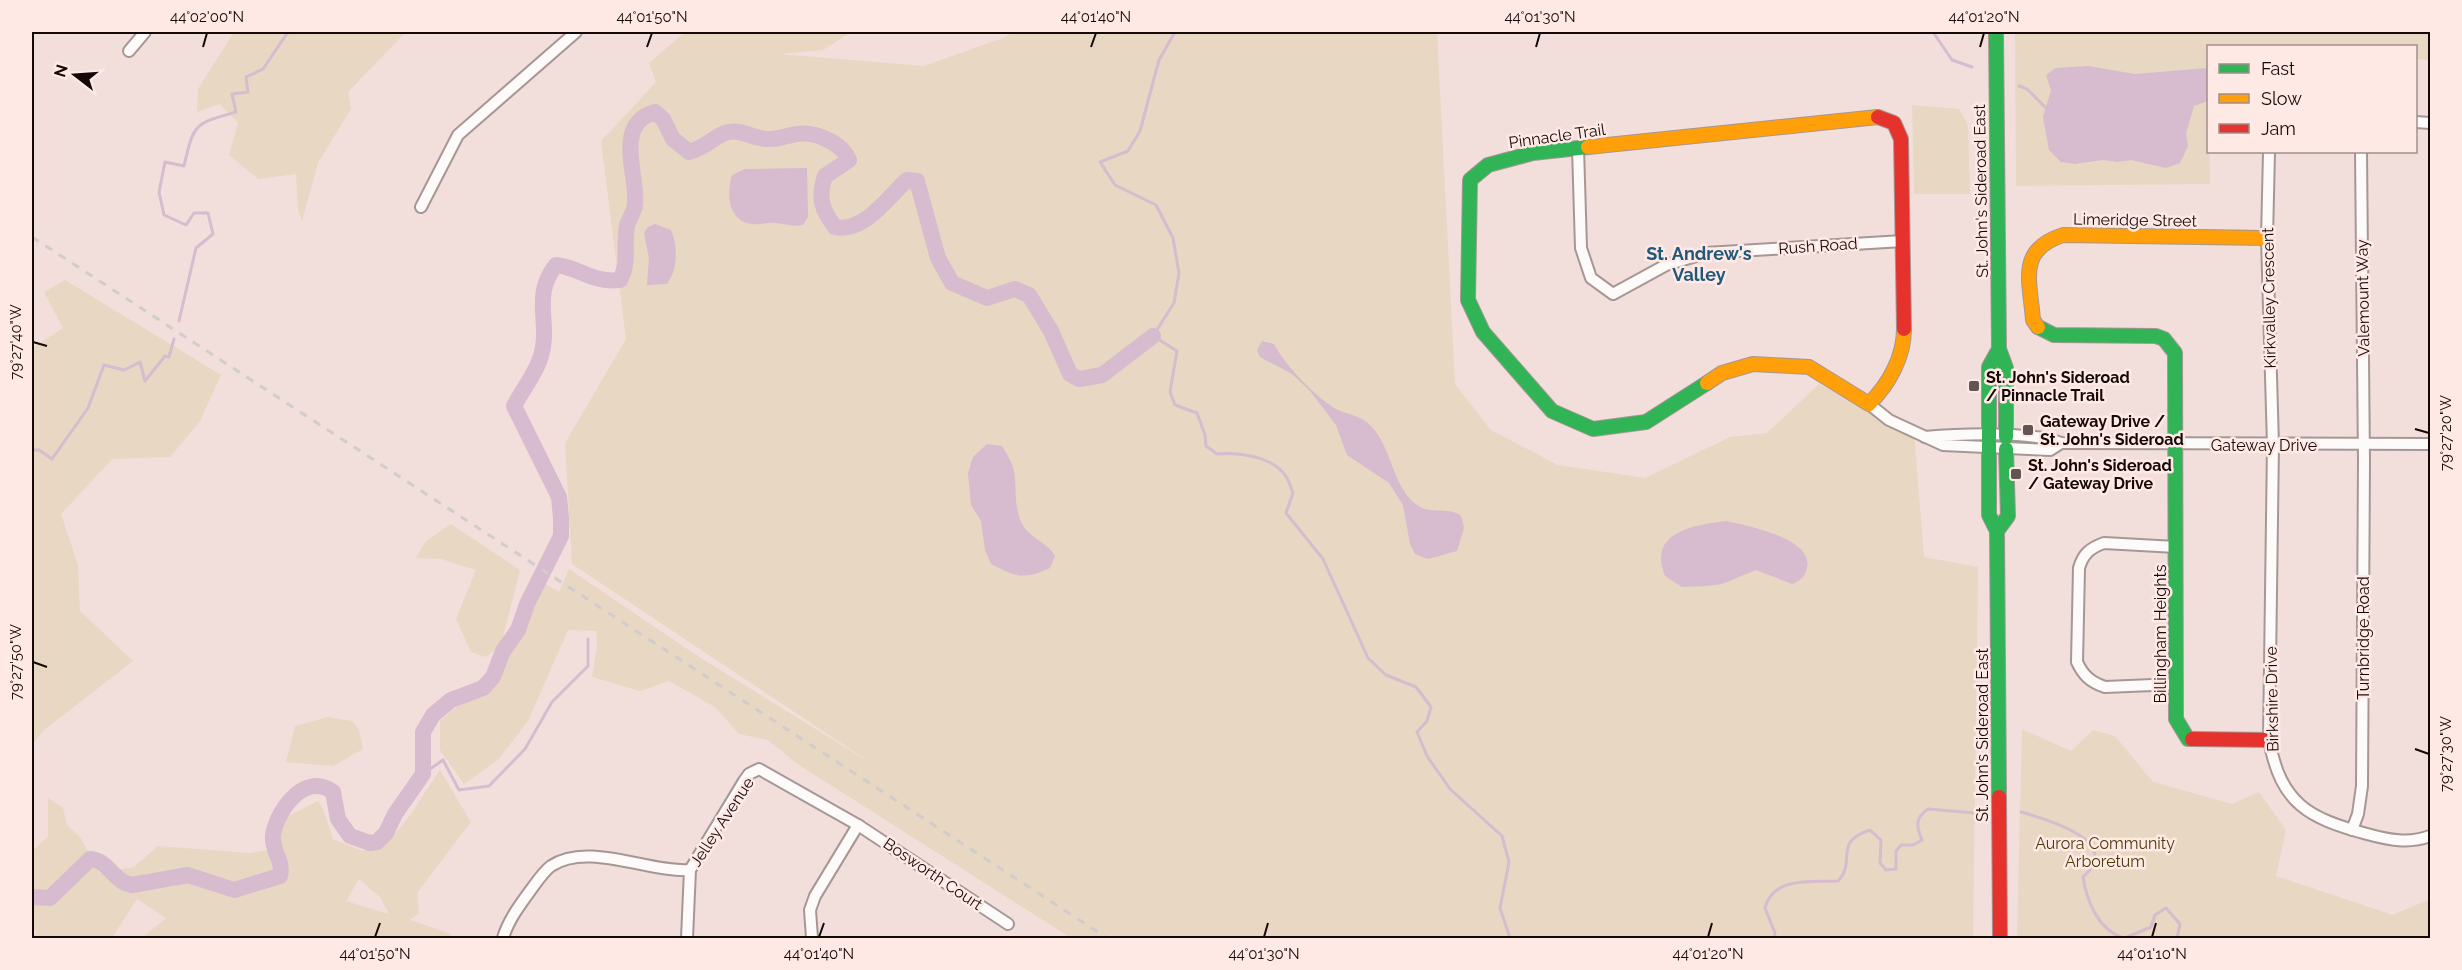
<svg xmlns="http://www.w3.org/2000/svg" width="2462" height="970" viewBox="0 0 2462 970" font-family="Raleway,sans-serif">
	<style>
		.green { fill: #e8d7c2; fill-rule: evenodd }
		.water { fill: #d7bbcf }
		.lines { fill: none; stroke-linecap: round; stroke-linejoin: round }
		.stream { stroke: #d7bbcf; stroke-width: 3 }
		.river { stroke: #d7bbcf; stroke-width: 16 }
		.street-casing { stroke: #a69795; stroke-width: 14 }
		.fast-casing { stroke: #a69795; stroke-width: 16 }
		.slow-casing { stroke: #a69795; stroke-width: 16 }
		.jam-casing { stroke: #a69795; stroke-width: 16 }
		.street { stroke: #fdfafa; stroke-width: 10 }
		.fast { stroke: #30b455; stroke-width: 14 }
		.slow { stroke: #ff9f0a; stroke-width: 14 }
		.jam { stroke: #e5322d; stroke-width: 14 }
		.rail { stroke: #d2cccc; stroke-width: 3; stroke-dasharray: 8 8; stroke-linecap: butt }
		.ticks { fill: none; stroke: #150908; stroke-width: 2 }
		.poi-dot { fill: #625452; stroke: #ffe9e5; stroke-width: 2 }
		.labels { text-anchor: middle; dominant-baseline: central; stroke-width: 5; stroke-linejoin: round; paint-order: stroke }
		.street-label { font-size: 16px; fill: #150908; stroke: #ffe9e5 }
		.poi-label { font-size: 16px; font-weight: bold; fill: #150908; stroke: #ffe9e5; text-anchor: start }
		.park-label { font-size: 16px; fill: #4c3c08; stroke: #ffe9e5 }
		.neighbourhood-label { font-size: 18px; font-weight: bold; fill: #1f5879; stroke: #ffe9e5 }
		.neatline { fill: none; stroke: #150908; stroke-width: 2 }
		.ticks-label { font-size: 15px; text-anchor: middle; fill: #150908 }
	</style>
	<rect width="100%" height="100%" fill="#f2dfdc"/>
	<!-- green -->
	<g class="green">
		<path d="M234 32H406L348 92 351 109 318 163 302 221 298 210 296 174 258 179 229 155 238 123 220 104 197 112 198 89Z"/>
		<path d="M685 32H851L823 50 779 54 924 66 1003 38 1014 32H1437L1455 384 1491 430 1558 465 1645 478 1730 437 1767 433 1819 384 1914 432 1924 557 1978 567 1973 938H1071L796 763 768 740 739 734 715 707 669 681 640 691 592 677 597 647 596 631 568 630 528 721 498 760 464 784 440 750V721L496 674 538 592 545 584 559 592 569 569 699 657 874 765 572 564 565 443 626 339 601 141 656 82 649 63Z"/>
		<path d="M2015 32H2430V60L2416 59V46H2208L2210 184 2016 186Z"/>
		<path d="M1912 105 1959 109 1968 125 1970 194H1914Z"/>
		<path d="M65 280 221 375 200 421 170 457 112 459 61 514 78 565 80 611 133 661 44 730 32 744V348L63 328 44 292Z"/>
		<path d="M451 524 520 570 501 645 486 657 471 652 456 619 476 570 441 559 416 558 426 541Z"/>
		<path d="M328 717 352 721 359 730 363 749 333 766 286 762 295 726Z"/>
		<path d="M2022 729 2071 751 2093 730 2115 736 2153 782 2232 804 2259 792 2286 830 2276 876 2393 915 2430 899V938H2017Z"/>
		<path d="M440 770 471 822 417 893 419 913 410 920 451 934 452 938H142L166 918 137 899 112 938H32V933L38 934 32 927V851L48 837V798L63 808 67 825 81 838 99 873 134 867 158 846 249 853 279 849 282 819 318 801 324 811 333 839 363 851 388 842 408 818ZM359 879 380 897 389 914 346 901Z"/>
	</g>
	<!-- water -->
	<g class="water">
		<path d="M2088 66 2135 74 2208 68V101L2194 106 2186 133 2188 146 2180 163 2166 168 2131 160 2117 162 2103 160 2075 164 2061 162 2049 150 2043 117 2051 90 2046 75 2056 68Z"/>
		<path d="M807 168 808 217 803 225C792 227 786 224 776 223 768 222 760 225 752 224 728 221 726 194 732 175L745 169Z"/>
		<path d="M655 224 671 230C678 247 678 270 667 284L647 285 649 258 644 233 648 227Z"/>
		<path d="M1262 341 1274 344C1285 365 1317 399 1338 410 1350 415 1362 416 1371 426 1392 447 1392 487 1417 505 1430 515 1449 506 1461 516L1464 528 1457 551 1428 559 1415 554 1410 544 1403 505 1389 483 1347 455 1336 425 1310 391 1292 374 1260 357 1257 350Z"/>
		<path d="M987 444 1002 446C1007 454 1012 462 1014 471 1017 490 1013 510 1024 527 1032 539 1048 543 1055 556L1050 568C1024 580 1016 577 991 564L985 550 981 521 971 505 968 473 973 457Z"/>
		<path d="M1726 521C1747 526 1814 538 1807 568 1805 577 1800 581 1792 584L1756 570 1722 584 1706 586 1682 587 1665 576C1647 532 1694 525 1726 521Z"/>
	</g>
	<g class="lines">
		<!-- stream -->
		<g class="stream">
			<path d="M1175 32 1159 60 1140 131 1128 151 1100 162 1115 185 1156 205 1173 238 1179 273 1174 303 1153 336 1177 351 1170 392 1175 405 1197 413 1205 435 1206 446 1217 454C1238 452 1271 456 1285 475 1289 480 1291 488 1293 493L1286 513 1323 559 1368 658 1386 675 1416 687 1431 707 1427 721 1417 732 1427 756 1450 789 1502 836 1509 862 1500 908 1510 938"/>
			<path d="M1614 32H1629"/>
			<path d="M1933 32 1952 60 1972 67"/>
			<path d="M2019 86 2027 89 2045 107"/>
			<path d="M179 321 196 248 213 234 208 213H194L186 225 164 215 159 192 165 162 184 166C194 123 194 124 236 112L232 94 248 92 246 77 263 69 288 32"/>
			<path d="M32 450H39L52 459 88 408 104 365 124 370 140 362 145 381 165 356 169 357 174 339"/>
			<path d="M423 774 443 760 459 790 489 786 525 749 552 702 588 666V639"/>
			<path d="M2021 812C2046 819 2125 841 2083 877 2087 902 2098 929 2123 938"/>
			<path d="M1774 938 1775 933 1765 908C1773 876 1812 882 1838 881 1857 862 1832 842 1870 830L1881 840 1880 863 1886 870 1896 869V851L1901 845H1913L1922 840C1916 826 1915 818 1928 809L1975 813"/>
			<path d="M2125 938 2151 927 2155 915 2166 908 2180 924 2177 938"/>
		</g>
		<!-- river -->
		<path class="river" d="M32 897 50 898 90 859C109 860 113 882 132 885L188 875 234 890 280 876C284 860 271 850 273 835 277 810 305 771 333 792L338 819 350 836 370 843 377 842 386 833 395 814 423 774V732L433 715 451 700 483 688 493 677 503 651 518 630 527 604 561 536V518L559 497 514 406C522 390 536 374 541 356 551 323 531 296 556 265 581 268 592 283 620 280 630 261 623 247 627 226 629 218 635 211 635 204 638 175 613 124 655 112L663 119 673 139 689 152C707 147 712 138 725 133 740 128 752 138 766 139 778 140 787 135 798 134 815 131 842 143 849 160L825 176C818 197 821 209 835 227 864 233 887 198 907 180L917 181 938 258 952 283 987 298 1015 289 1029 295 1051 331 1070 374 1079 379 1102 375 1153 336"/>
		<!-- street casing -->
		<g class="street-casing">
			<g id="street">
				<path d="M129 51 145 32"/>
				<path d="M2416 122 2430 123"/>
				<path d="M1578 148 1581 248 1591 278 1613 294 1666 265 1706 253 1903 241"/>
				<path d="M2269 152 2267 238 2273 445 2269 740C2281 804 2308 818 2367 834 2389 840 2409 844 2430 836"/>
				<path d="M421 207 458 135 576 32"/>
				<path d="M1869 404 1889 420 1943 445 2050 450 2061 443"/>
				<path d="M1925 437C1957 434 2034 431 2061 443L2430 444"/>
				<path d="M2176 547 2104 543C2090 548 2083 554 2079 568L2077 662C2083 675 2090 682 2105 687L2177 684"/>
				<path d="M2352 830 2358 814 2362 786 2364 461 2361 152"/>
				<path d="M503 938C508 921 519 906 530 891 536 883 543 872 551 866 587 841 650 873 690 870"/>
				<path d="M687 938 690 870 744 781 749 774 759 769 858 825 1008 924"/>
				<path d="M812 938 810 910 815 896 858 825"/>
			</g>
		</g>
		<!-- fast casing -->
		<g class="fast-casing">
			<g id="fast">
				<path d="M1996 32 1999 349 2006 368V437"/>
				<path d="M1588 147 1533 153 1488 165 1470 180 1468 300 1483 332 1552 411 1593 429 1646 422 1707 383"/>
				<path d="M2038 327 2054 335 2156 336 2164 339 2175 353 2176 719 2188 739H2192"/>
				<path d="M1997 531 2008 516 2006 449"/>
				<path d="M1999 797 1997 531 1989 515V367L1999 349"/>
			</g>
		</g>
		<!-- slow casing -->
		<g class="slow-casing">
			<g id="slow">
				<path d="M1588 147 1878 117"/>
				<path d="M2038 327 2033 320C2030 280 2017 250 2063 235L2267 238"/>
				<path d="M1707 383 1722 373 1753 364 1809 367 1869 404C1889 384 1904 357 1904 329"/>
			</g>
		</g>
		<!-- jam casing -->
		<g class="jam-casing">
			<g id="jam">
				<path d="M1878 117 1894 123 1901 139 1904 329"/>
				<path d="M2192 739 2269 740"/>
				<path d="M1999 797 2000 938"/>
			</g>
		</g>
		<!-- street -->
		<use href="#street" class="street"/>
		<!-- fast -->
		<use href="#fast" class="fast"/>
		<!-- slow -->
		<use href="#slow" class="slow"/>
		<!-- jam -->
		<use href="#jam" class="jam"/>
		<!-- rail -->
		<path class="rail" d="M32 237 1107 938"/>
	</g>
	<!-- ticks -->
	<path class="ticks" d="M203 47 207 33M647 47 652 33M1091 47 1096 33M1536 47 1540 33M1980 47 1984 33M33 342 47 346M2415 429 2429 433M33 662 47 667M2415 749 2429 754M375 937 380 923M819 937 824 923M1264 937 1268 923M1708 937 1712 923M2152 937 2156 923"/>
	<!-- markers -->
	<g class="poi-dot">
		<rect x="1968" y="380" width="12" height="12" rx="3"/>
		<rect x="2022" y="424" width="12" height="12" rx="3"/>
		<rect x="2010" y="468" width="12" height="12" rx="3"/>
	</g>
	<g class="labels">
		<!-- street labels -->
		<g class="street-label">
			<text transform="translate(1557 136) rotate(-8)">Pinnacle Trail</text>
			<text transform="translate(1981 191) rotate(-91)">St. John's Sideroad East</text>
			<text transform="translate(2135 220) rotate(1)">Limeridge Street</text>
			<text transform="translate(1818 246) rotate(-4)">Rush Road</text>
			<text transform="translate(2269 298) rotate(-91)">Kirkvalley Crescent</text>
			<text transform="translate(2363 298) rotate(-91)">Valemount Way</text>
			<text x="2264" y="445">Gateway Drive</text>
			<text transform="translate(2160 634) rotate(-90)">Billingham Heights</text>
			<text transform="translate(2363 638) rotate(-90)">Turnbridge Road</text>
			<text transform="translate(2272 699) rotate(-91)">Birkshire Drive</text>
			<text transform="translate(1982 735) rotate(-90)">St. John's Sideroad East</text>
			<text transform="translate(722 822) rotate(-57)">Jelley Avenue</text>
			<text transform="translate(933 874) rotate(34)">Bosworth Court</text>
		</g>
		<!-- poi labels -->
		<g class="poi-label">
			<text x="1986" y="377">St. John's Sideroad<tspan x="1986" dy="18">/ Pinnacle Trail</tspan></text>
			<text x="2040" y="421">Gateway Drive /<tspan x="2040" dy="18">St. John's Sideroad</tspan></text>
			<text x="2028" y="465">St. John's Sideroad<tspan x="2028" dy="18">/ Gateway Drive</tspan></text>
		</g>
		<!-- park labels -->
		<g class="park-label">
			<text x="2105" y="843">Aurora Community<tspan x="2105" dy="18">Arboretum</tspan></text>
		</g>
		<!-- neighbourhood labels -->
		<g class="neighbourhood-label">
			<text x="1699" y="253">St. Andrew's<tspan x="1699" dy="21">Valley</tspan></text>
		</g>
	</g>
	<!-- border -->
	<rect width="2462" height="970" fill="none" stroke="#ffe9e5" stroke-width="66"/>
	<!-- legend -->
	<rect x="2207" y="45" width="210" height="108" fill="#ffe9e5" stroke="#a18f8d" stroke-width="1.5"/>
	<rect x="2219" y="64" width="30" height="9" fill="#30b455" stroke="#a18f8d" stroke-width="1.5"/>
	<text x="2261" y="75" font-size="18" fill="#150908">Fast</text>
	<rect x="2219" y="94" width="30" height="9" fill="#ff9f0a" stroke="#a18f8d" stroke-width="1.5"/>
	<text x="2261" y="105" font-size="18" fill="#150908">Slow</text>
	<rect x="2219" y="124" width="30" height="9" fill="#e5322d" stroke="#a18f8d" stroke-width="1.5"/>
	<text x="2261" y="135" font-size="18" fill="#150908">Jam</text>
	<!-- north arrow -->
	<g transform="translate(75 75) rotate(287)" stroke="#ffe9e5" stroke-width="4.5" paint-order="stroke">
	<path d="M0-4.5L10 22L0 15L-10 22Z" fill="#150908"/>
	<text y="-9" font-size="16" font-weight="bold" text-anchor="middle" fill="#150908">N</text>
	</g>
	<rect x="33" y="33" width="2396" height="904" class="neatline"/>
	<g class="ticks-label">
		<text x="207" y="22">44°02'00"N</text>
		<text x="652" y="22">44°01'50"N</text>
		<text x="1096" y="22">44°01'40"N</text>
		<text x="1540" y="22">44°01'30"N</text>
		<text x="1984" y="22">44°01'20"N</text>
		<text transform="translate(16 342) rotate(-90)" y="5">79°27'40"W</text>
		<text transform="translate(2446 433) rotate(-90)" y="5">79°27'20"W</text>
		<text transform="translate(16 662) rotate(-90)" y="5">79°27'50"W</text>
		<text transform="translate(2446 754) rotate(-90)" y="5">79°27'30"W</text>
		<text x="375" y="959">44°01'50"N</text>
		<text x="819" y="959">44°01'40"N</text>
		<text x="1264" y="959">44°01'30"N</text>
		<text x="1708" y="959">44°01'20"N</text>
		<text x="2152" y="959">44°01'10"N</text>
	</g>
</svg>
